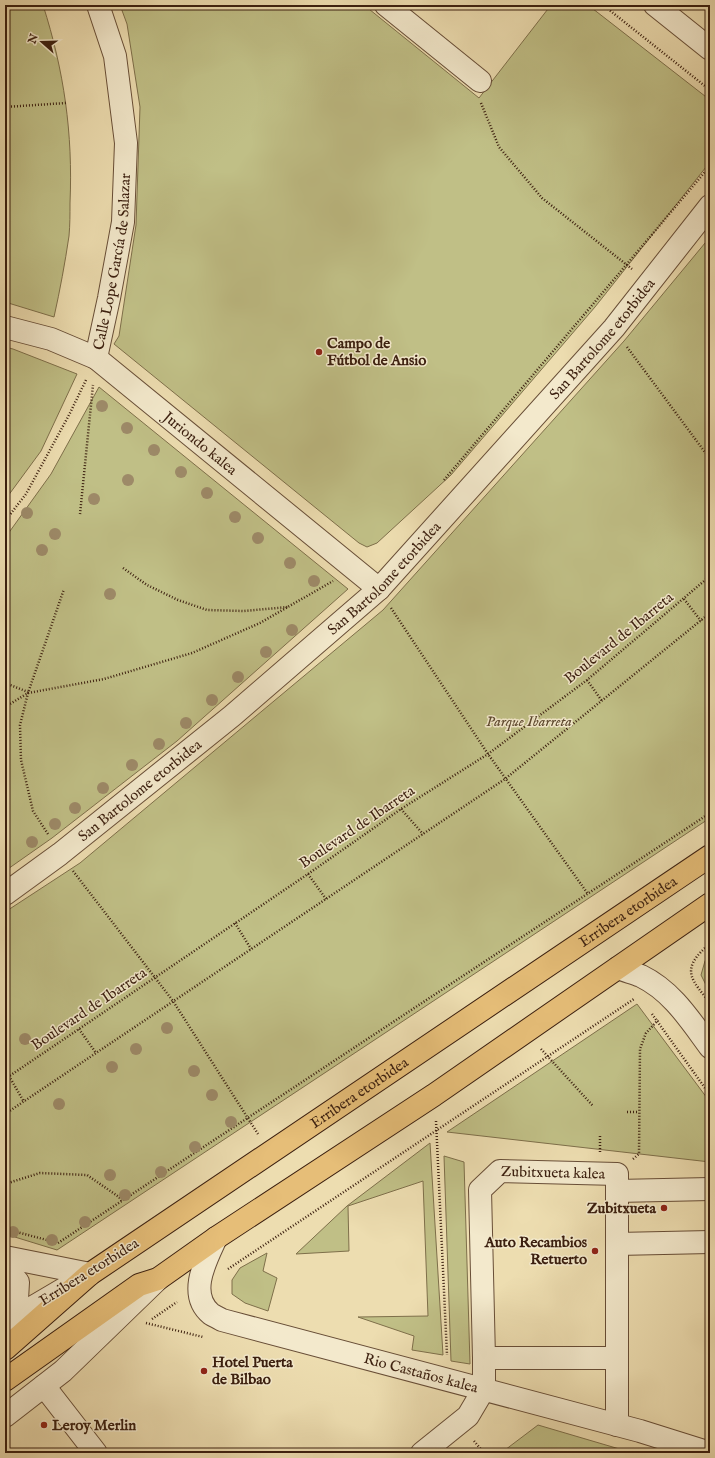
<svg xmlns="http://www.w3.org/2000/svg" width="715" height="1458" viewBox="0 0 715 1458" font-family="'IM FELL English',serif">
	<style>
		.green { fill: #c0bf86; stroke: #7e6f4a }
		.lines { fill: none; stroke-linecap: round; stroke-linejoin: round }
		.minor-casing { stroke: #684e37; stroke-width: 24 }
		.major-casing { stroke: #3b1f0f; stroke-width: 24 }
		.path { stroke: #3b1f0f; stroke-width: 2.5; stroke-dasharray: 1 2; stroke-linecap: butt }
		.minor { stroke: #f3e9cc; stroke-width: 22 }
		.major { stroke: #e6be78; stroke-width: 22 }
		.tree { fill: #9d8a68 }
		.poi-dot { fill: #8f2418; stroke: #f3e9cc; stroke-width: 1.5 }
		.labels { text-anchor: middle; dominant-baseline: central; stroke-width: 3; stroke-linejoin: round; paint-order: stroke }
		.street-label { font-size: 15px; fill: #3b1f0f; stroke: #f3e9cc }
		.poi-label { font-size: 15px; font-weight: bold; fill: #3b1f0f; stroke: #f3e9cc; text-anchor: start }
		.park-label { font-size: 15px; font-style: italic; fill: #5c472d; stroke: #f3e9cc }
	</style>
	<rect width="100%" height="100%" fill="#edddb0"/>
	<filter id="stains"><feTurbulence type="fractalNoise" baseFrequency=".005" numOctaves="4"/><feColorMatrix values="0 0 0 0 .2 0 0 0 0 .09 0 0 0 0 .02 0 0 0 .5 -.17"/></filter>
	<radialGradient id="worn" r=".72"><stop offset=".6" stop-color="#630" stop-opacity="0"/><stop offset="1" stop-color="#630" stop-opacity=".3"/></radialGradient>
	<!-- green -->
	<g class="green">
		<path d="M5 5H43C64 71 73 133 70 203 70 214 70 225 69 236 65 263 60 290 54 317L5 302Z"/>
		<path d="M120 5H364L479 98 551 5H588L710 100V162L595 307 451 475 377 543 367 547 359 543 114 344 119 336 136 225 140 107 127 24Z"/>
		<path d="M710 237V818L57 1250 5 1234V912L80 863 383 610 624 341Z"/>
		<path d="M5 347 13 349 77 374 41 451 5 500Z"/>
		<path d="M99 387 348 589 177 741 52 838 5 871V538L51 474Z"/>
		<path d="M710 953V985L707 987 701 975 705 961Z"/>
		<path d="M637 1004 710 1102V1162L447 1132Z"/>
		<path d="M430 1143 443 1355 412 1350 414 1336 358 1317 428 1316 423 1181 348 1206 349 1251 296 1254 347 1206Z"/>
		<path d="M444 1156 464 1162 470 1364 451 1361Z"/>
		<path d="M267 1253 263 1271 277 1278 268 1311 245 1303 232 1294V1280L240 1268Z"/>
		<path d="M538 1425 633 1453H501Z"/>
	</g>
	<g class="lines">
		<!-- minor casing -->
		<g class="minor-casing">
			<g id="minor">
				<path d="M386 5 480 81"/>
				<path d="M655 5 710 49"/>
				<path id="s1" d="M5 327 51 339 96 358 379 589"/>
				<path id="s2" d="M96 358 109 298 123 222 126 143 115 56 98 5"/>
				<path id="s3" d="M5 894 60 854 232 716 379 589 614 328 710 206"/>
				<path d="M618 968C625 971 634 973 641 976 672 991 690 1020 710 1047"/>
				<path d="M617 1191 710 1189"/>
				<path id="s4" d="M216 1238C206 1260 187 1294 211 1314 214 1316 219 1318 222 1320L640 1431 710 1453"/>
				<path d="M617 1244 710 1242"/>
				<path d="M5 1257 90 1274"/>
				<path d="M5 1266 18 1282 16 1317"/>
				<path d="M5 1325 16 1317 67 1287"/>
				<path d="M484 1358H617"/>
				<path d="M44 1386 96 1453"/>
				<path d="M5 1416 63 1371 158 1279"/>
				<path id="s5" d="M422 1453 468 1416 484 1389V1358L480 1190 500 1171 617 1174V1425"/>
			</g>
		</g>
		<!-- major casing -->
		<g class="major-casing">
			<g id="major">
				<path id="s6" d="M5 1349 90 1274 710 856"/>
				<path d="M5 1380 139 1285 158 1279 216 1238 434 1095 710 904"/>
			</g>
		</g>
		<!-- path -->
		<g class="path">
			<path d="M603 5 710 90"/>
			<path d="M481 103 499 147 542 198 632 269"/>
			<path d="M5 107 66 103"/>
			<path d="M627 347 710 459"/>
			<path d="M444 480 710 166"/>
			<path d="M80 514 93 385"/>
			<path d="M5 521 26 494 69 415 86 380"/>
			<path d="M123 568 147 585 178 600 207 610 244 611 288 607"/>
			<path d="M684 599 701 621"/>
			<path d="M391 608 488 754 588 894"/>
			<path d="M587 680 602 701"/>
			<path d="M5 683 28 692"/>
			<path d="M5 707 28 693 104 679 192 653 260 623 333 581"/>
			<path d="M401 809 423 834"/>
			<path d="M48 834 33 811 21 760 20 725 28 693 64 589"/>
			<path d="M73 871 173 1001 258 1134"/>
			<path d="M308 874 326 899"/>
			<path d="M235 923 251 949"/>
			<path d="M705 948C680 971 693 981 710 1003"/>
			<path d="M652 1014 710 1095"/>
			<path d="M79 1029 96 1053"/>
			<path d="M541 1049 593 1106"/>
			<path d="M9 1076 24 1102"/>
			<path d="M5 1079 308 874 401 809 488 754 587 680 710 576"/>
			<path d="M627 1112H639"/>
			<path d="M5 1114 505 779 710 613"/>
			<path d="M436 1121 447 1355"/>
			<path d="M600 1152V1134"/>
			<path d="M633 1159 639 1154 640 1049 646 1033 658 1020"/>
			<path d="M5 1184 40 1173 87 1175 119 1197 122 1201"/>
			<path d="M5 1229 47 1240"/>
			<path d="M58 1243 710 813"/>
			<path d="M228 1269 634 999"/>
			<path d="M152 1319 177 1302"/>
			<path d="M146 1323 203 1337"/>
			<path d="M474 1441 484 1453"/>
		</g>
		<!-- minor -->
		<use href="#minor" class="minor"/>
		<!-- major -->
		<use href="#major" class="major"/>
	</g>
	<!-- trees -->
	<g class="tree">
		<circle cx="102" cy="406" r="6"/>
		<circle cx="127" cy="428" r="6"/>
		<circle cx="154" cy="450" r="6"/>
		<circle cx="181" cy="472" r="6"/>
		<circle cx="128" cy="480" r="6"/>
		<circle cx="207" cy="493" r="6"/>
		<circle cx="94" cy="499" r="6"/>
		<circle cx="27" cy="513" r="6"/>
		<circle cx="235" cy="517" r="6"/>
		<circle cx="55" cy="534" r="6"/>
		<circle cx="258" cy="538" r="6"/>
		<circle cx="42" cy="550" r="6"/>
		<circle cx="290" cy="563" r="6"/>
		<circle cx="314" cy="581" r="6"/>
		<circle cx="110" cy="594" r="6"/>
		<circle cx="292" cy="630" r="6"/>
		<circle cx="266" cy="652" r="6"/>
		<circle cx="238" cy="677" r="6"/>
		<circle cx="212" cy="700" r="6"/>
		<circle cx="186" cy="723" r="6"/>
		<circle cx="159" cy="744" r="6"/>
		<circle cx="132" cy="765" r="6"/>
		<circle cx="103" cy="788" r="6"/>
		<circle cx="75" cy="808" r="6"/>
		<circle cx="55" cy="824" r="6"/>
		<circle cx="32" cy="842" r="6"/>
		<circle cx="167" cy="1028" r="6"/>
		<circle cx="25" cy="1039" r="6"/>
		<circle cx="136" cy="1049" r="6"/>
		<circle cx="112" cy="1067" r="6"/>
		<circle cx="194" cy="1071" r="6"/>
		<circle cx="212" cy="1095" r="6"/>
		<circle cx="59" cy="1104" r="6"/>
		<circle cx="231" cy="1122" r="6"/>
		<circle cx="195" cy="1147" r="6"/>
		<circle cx="161" cy="1172" r="6"/>
		<circle cx="110" cy="1175" r="6"/>
		<circle cx="125" cy="1195" r="6"/>
		<circle cx="85" cy="1222" r="6"/>
		<circle cx="13" cy="1232" r="6"/>
		<circle cx="52" cy="1240" r="6"/>
	</g>
	<!-- markers -->
	<g class="poi-dot">
		<circle cx="319" cy="352" r="4"/>
		<circle cx="664" cy="1208" r="4"/>
		<circle cx="595" cy="1251" r="4"/>
		<circle cx="204" cy="1371" r="4"/>
		<circle cx="44" cy="1425" r="4"/>
	</g>
	<g class="labels">
		<!-- street labels -->
		<g class="street-label">
			<text stroke="none"><textPath href="#s2" startOffset="98">Calle Lope García de Salazar</textPath></text>
			<text stroke="none"><textPath href="#s3" startOffset="818">San Bartolome etorbidea</textPath></text>
			<text stroke="none"><textPath href="#s1" startOffset="231">Juriondo kalea</textPath></text>
			<text stroke="none"><textPath href="#s3" startOffset="494">San Bartolome etorbidea</textPath></text>
			<text transform="translate(619 638) rotate(-39)">Boulevard de Ibarreta</text>
			<text stroke="none"><textPath href="#s3" startOffset="170">San Bartolome etorbidea</textPath></text>
			<text transform="translate(357 827) rotate(-34)">Boulevard de Ibarreta</text>
			<text stroke="none"><textPath href="#s6" startOffset="762">Erribera etorbidea</textPath></text>
			<text transform="translate(89 1009) rotate(-34)">Boulevard de Ibarreta</text>
			<text stroke="none"><textPath href="#s6" startOffset="438">Erribera etorbidea</textPath></text>
			<text stroke="none"><textPath href="#s5" startOffset="370">Zubitxueta kalea</textPath></text>
			<text transform="translate(89 1272) rotate(-32)">Erribera etorbidea</text>
			<text stroke="none"><textPath href="#s4" startOffset="301">Rio Castaños kalea</textPath></text>
		</g>
		<!-- poi labels -->
		<g class="poi-label">
			<text x="327" y="343">Campo de<tspan x="327" dy="17">Fútbol de Ansio</tspan></text>
			<text x="656" y="1208" text-anchor="end">Zubitxueta</text>
			<text x="587" y="1242" text-anchor="end">Auto Recambios<tspan x="587" dy="17">Retuerto</tspan></text>
			<text x="212" y="1362">Hotel Puerta<tspan x="212" dy="17">de Bilbao</tspan></text>
			<text x="52" y="1425">Leroy Merlin</text>
		</g>
		<!-- park labels -->
		<g class="park-label">
			<text x="529" y="721">Parque Ibarreta</text>
		</g>
	</g>
	<!-- margin -->
	<rect width="715" height="1458" fill="none" stroke="#edddb0" stroke-width="20"/>
	<rect x="6" y="6" width="703" height="1446" fill="none" stroke="#3b1f0f" stroke-width="2"/>
	<rect x="10" y="10" width="695" height="1438" fill="none" stroke="#3b1f0f"/>
	<!-- north arrow -->
	<g transform="translate(42 42) rotate(290)" stroke="#f3e9cc" stroke-width="3" paint-order="stroke">
	<path d="M0-3L7 15L0 10L-7 15Z" fill="#3b1f0f"/>
	<text y="-6" font-size="11" font-weight="bold" text-anchor="middle" fill="#3b1f0f">N</text>
	</g>
	<rect width="100%" height="100%" filter="url(#stains)"/>
	<rect width="100%" height="100%" fill="url(#worn)"/>
</svg>
